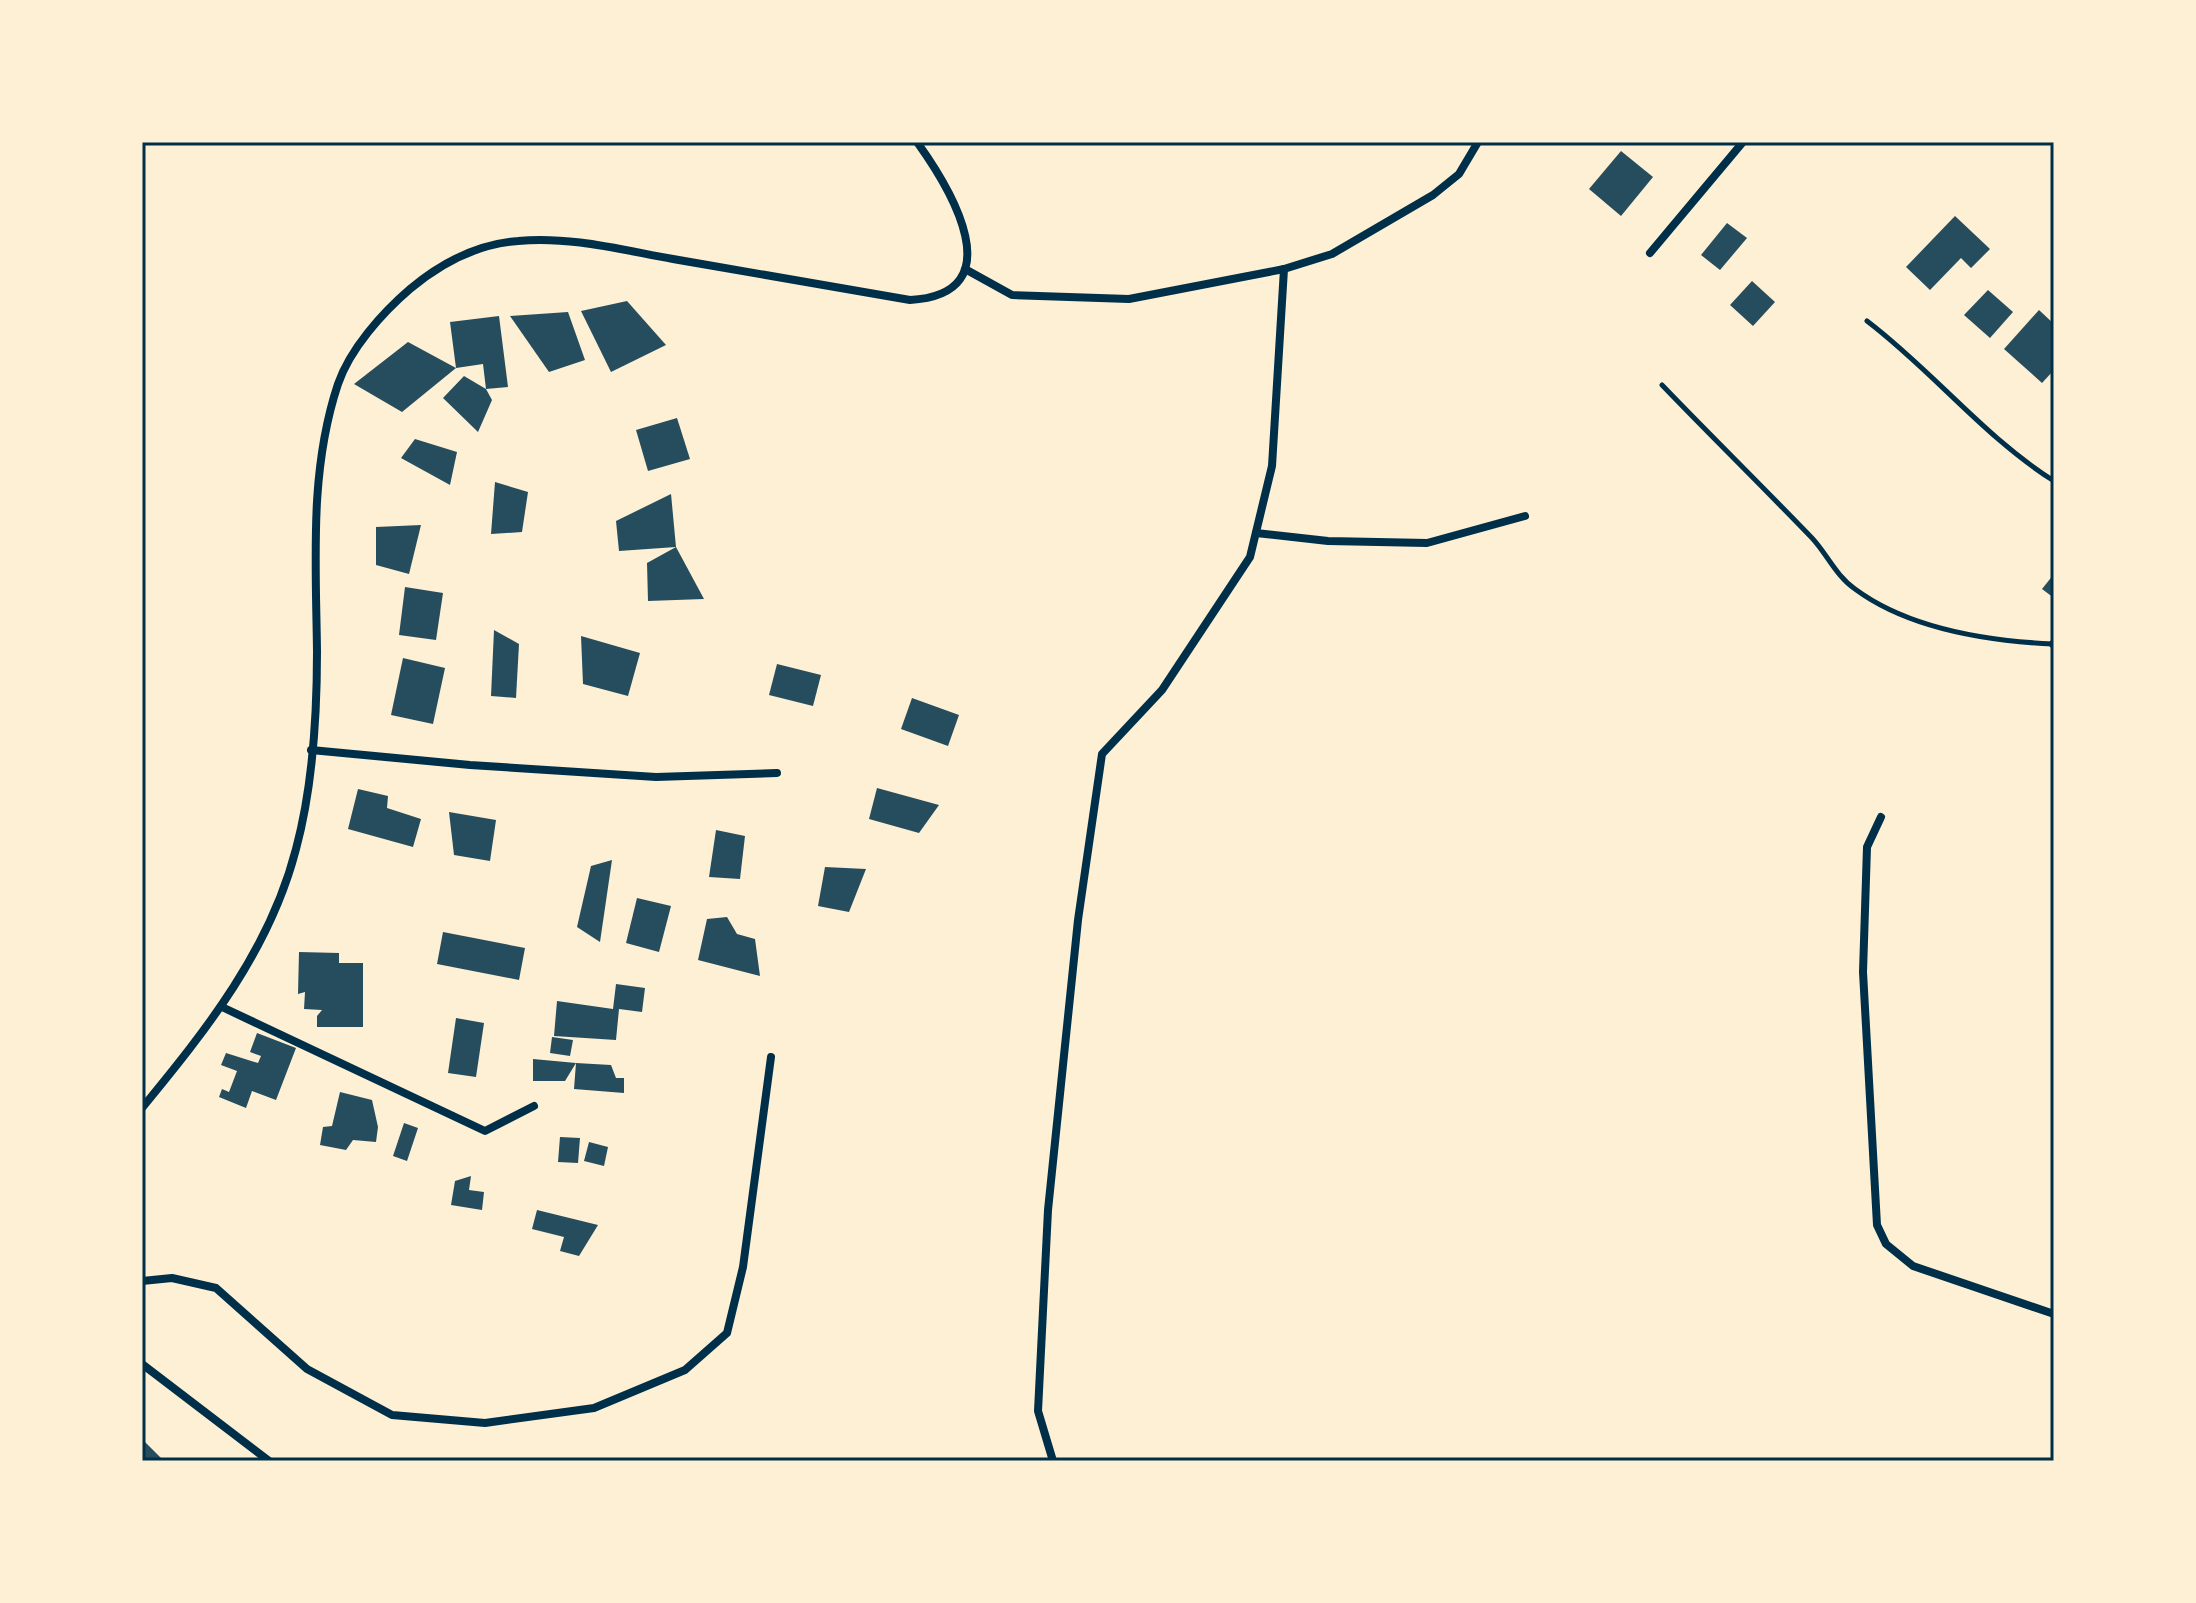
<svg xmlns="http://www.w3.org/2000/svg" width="2196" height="1603" viewBox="0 0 2196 1603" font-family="Commissioner,sans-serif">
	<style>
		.building { fill: #264d5e }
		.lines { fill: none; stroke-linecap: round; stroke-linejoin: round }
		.service { stroke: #003049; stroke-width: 5 }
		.minor { stroke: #003049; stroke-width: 8 }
		.neatline { fill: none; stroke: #003049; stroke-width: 3 }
	</style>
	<rect width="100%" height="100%" fill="#fdf0d5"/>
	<!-- building -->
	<g class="building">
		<path d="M1621 151 1653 177 1621 216 1589 189Z"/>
		<path d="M1955 216 1990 249 1971 268 1961 258 1930 290 1906 267Z"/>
		<path d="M1727 223 1747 238 1720 270 1701 255Z"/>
		<path d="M1752 281 1775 302 1753 326 1730 305Z"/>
		<path d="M1988 290 2013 312 1990 338 1964 315Z"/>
		<path d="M627 301 666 345 611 372 581 311Z"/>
		<path d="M2039 310 2054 324V370L2042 383 2004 349Z"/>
		<path d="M568 312 585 360 549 372 510 316Z"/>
		<path d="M499 316 508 387 486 389 492 400 478 432 443 398 464 376 486 389 483 364 456 368 450 322Z"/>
		<path d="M408 342 456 368 402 412 354 384Z"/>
		<path d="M677 418 690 459 648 471 636 430Z"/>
		<path d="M415 439 457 452 450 485 401 458Z"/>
		<path d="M495 482 528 492 522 532 491 534Z"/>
		<path d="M671 494 676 547 619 551 616 521Z"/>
		<path d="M421 525 409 574 376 565V527Z"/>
		<path d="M676 547 704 599 648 601 647 563Z"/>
		<path d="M2054 574V598L2042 589Z"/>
		<path d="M405 587 443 593 436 640 399 635Z"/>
		<path d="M494 630 519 644 516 698 491 696Z"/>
		<path d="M581 636 640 653 628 696 583 684Z"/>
		<path d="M403 658 445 668 433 724 391 715Z"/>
		<path d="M777 664 821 675 813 706 769 695Z"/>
		<path d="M912 698 959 715 948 746 901 729Z"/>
		<path d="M877 788 939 805 919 833 869 819Z"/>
		<path d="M358 789 388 796 387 808 421 819 413 847 348 829Z"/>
		<path d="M449 812 496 820 490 861 454 855Z"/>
		<path d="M716 830 745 836 740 879 709 877Z"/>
		<path d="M612 860 600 942 577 927 591 866Z"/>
		<path d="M825 867 866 869 849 912 818 906Z"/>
		<path d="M637 898 671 906 659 952 626 943Z"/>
		<path d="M727 917 737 934 755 939 760 976 698 960 707 919Z"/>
		<path d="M443 932 525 948 519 980 437 964Z"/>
		<path d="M299 952 339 953V963H363V1027H317V1016L322 1010 304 1009 305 992 298 994Z"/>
		<path d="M616 984 645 988 642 1012 619 1009 616 1040 554 1036 557 1001 613 1009Z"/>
		<path d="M456 1018 484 1023 476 1077 448 1073Z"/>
		<path d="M257 1033 296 1048 276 1100 252 1091 246 1108 219 1097 222 1089 229 1092 237 1071 221 1065 226 1053 258 1063 261 1056 250 1052Z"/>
		<path d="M552 1037 573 1040 570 1056 550 1053Z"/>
		<path d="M533 1059 576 1063 565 1081H533Z"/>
		<path d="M576 1063 611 1065 616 1078H624V1093L574 1089Z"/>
		<path d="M340 1092 372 1100 378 1127 376 1142 353 1140 346 1150 320 1145 323 1127 332 1126Z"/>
		<path d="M404 1123 418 1128 407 1161 393 1156Z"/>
		<path d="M560 1137 580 1138 578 1163 558 1162Z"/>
		<path d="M589 1142 608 1147 604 1166 584 1161Z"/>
		<path d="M471 1176 469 1190 484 1192 482 1210 451 1205 455 1181Z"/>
		<path d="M537 1210 598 1225 579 1256 560 1251 564 1237 532 1229Z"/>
		<path d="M142 1439 162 1459 159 1461H142Z"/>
	</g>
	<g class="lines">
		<!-- service -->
		<g class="service">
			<path d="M1867 321C1933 371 1984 437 2054 481"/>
			<path d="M1662 385C1711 436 1762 486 1812 538 1827 554 1836 576 1855 589 1909 629 1988 641 2053 644"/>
		</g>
		<!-- minor -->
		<g class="minor">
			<path d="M1650 253 1743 142"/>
			<path d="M965 269 1012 295 1129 299 1284 269 1332 254 1433 195 1459 174 1478 142"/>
			<path d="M1256 533 1328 541 1427 543 1525 516"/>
			<path d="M2053 644H2054"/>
			<path d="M311 750 470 765 656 777 777 773"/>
			<path d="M1881 817 1867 847 1863 972 1877 1225 1886 1244 1913 1266 2054 1314"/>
			<path d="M222 1007 485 1131 534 1106"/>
			<path d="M142 1108C207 1029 270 950 296 849 313 786 317 716 317 652 316 562 309 471 338 384 350 349 382 313 410 289 441 263 477 244 518 241 570 236 622 250 673 259 752 272 831 286 910 300 1015 294 950 188 917 142"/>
			<path d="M142 1281 172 1278 216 1288 307 1369 392 1415 485 1423 594 1408 685 1370 727 1333 743 1267 771 1057"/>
			<path d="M142 1364 269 1461"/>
			<path d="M1053 1461 1038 1411 1048 1210 1078 920 1102 754 1162 690 1250 557 1272 466 1284 269"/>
		</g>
	</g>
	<!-- border -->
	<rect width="2196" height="1603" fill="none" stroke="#fdf0d5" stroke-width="288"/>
	<rect x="144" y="144" width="1908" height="1315" class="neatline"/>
</svg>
